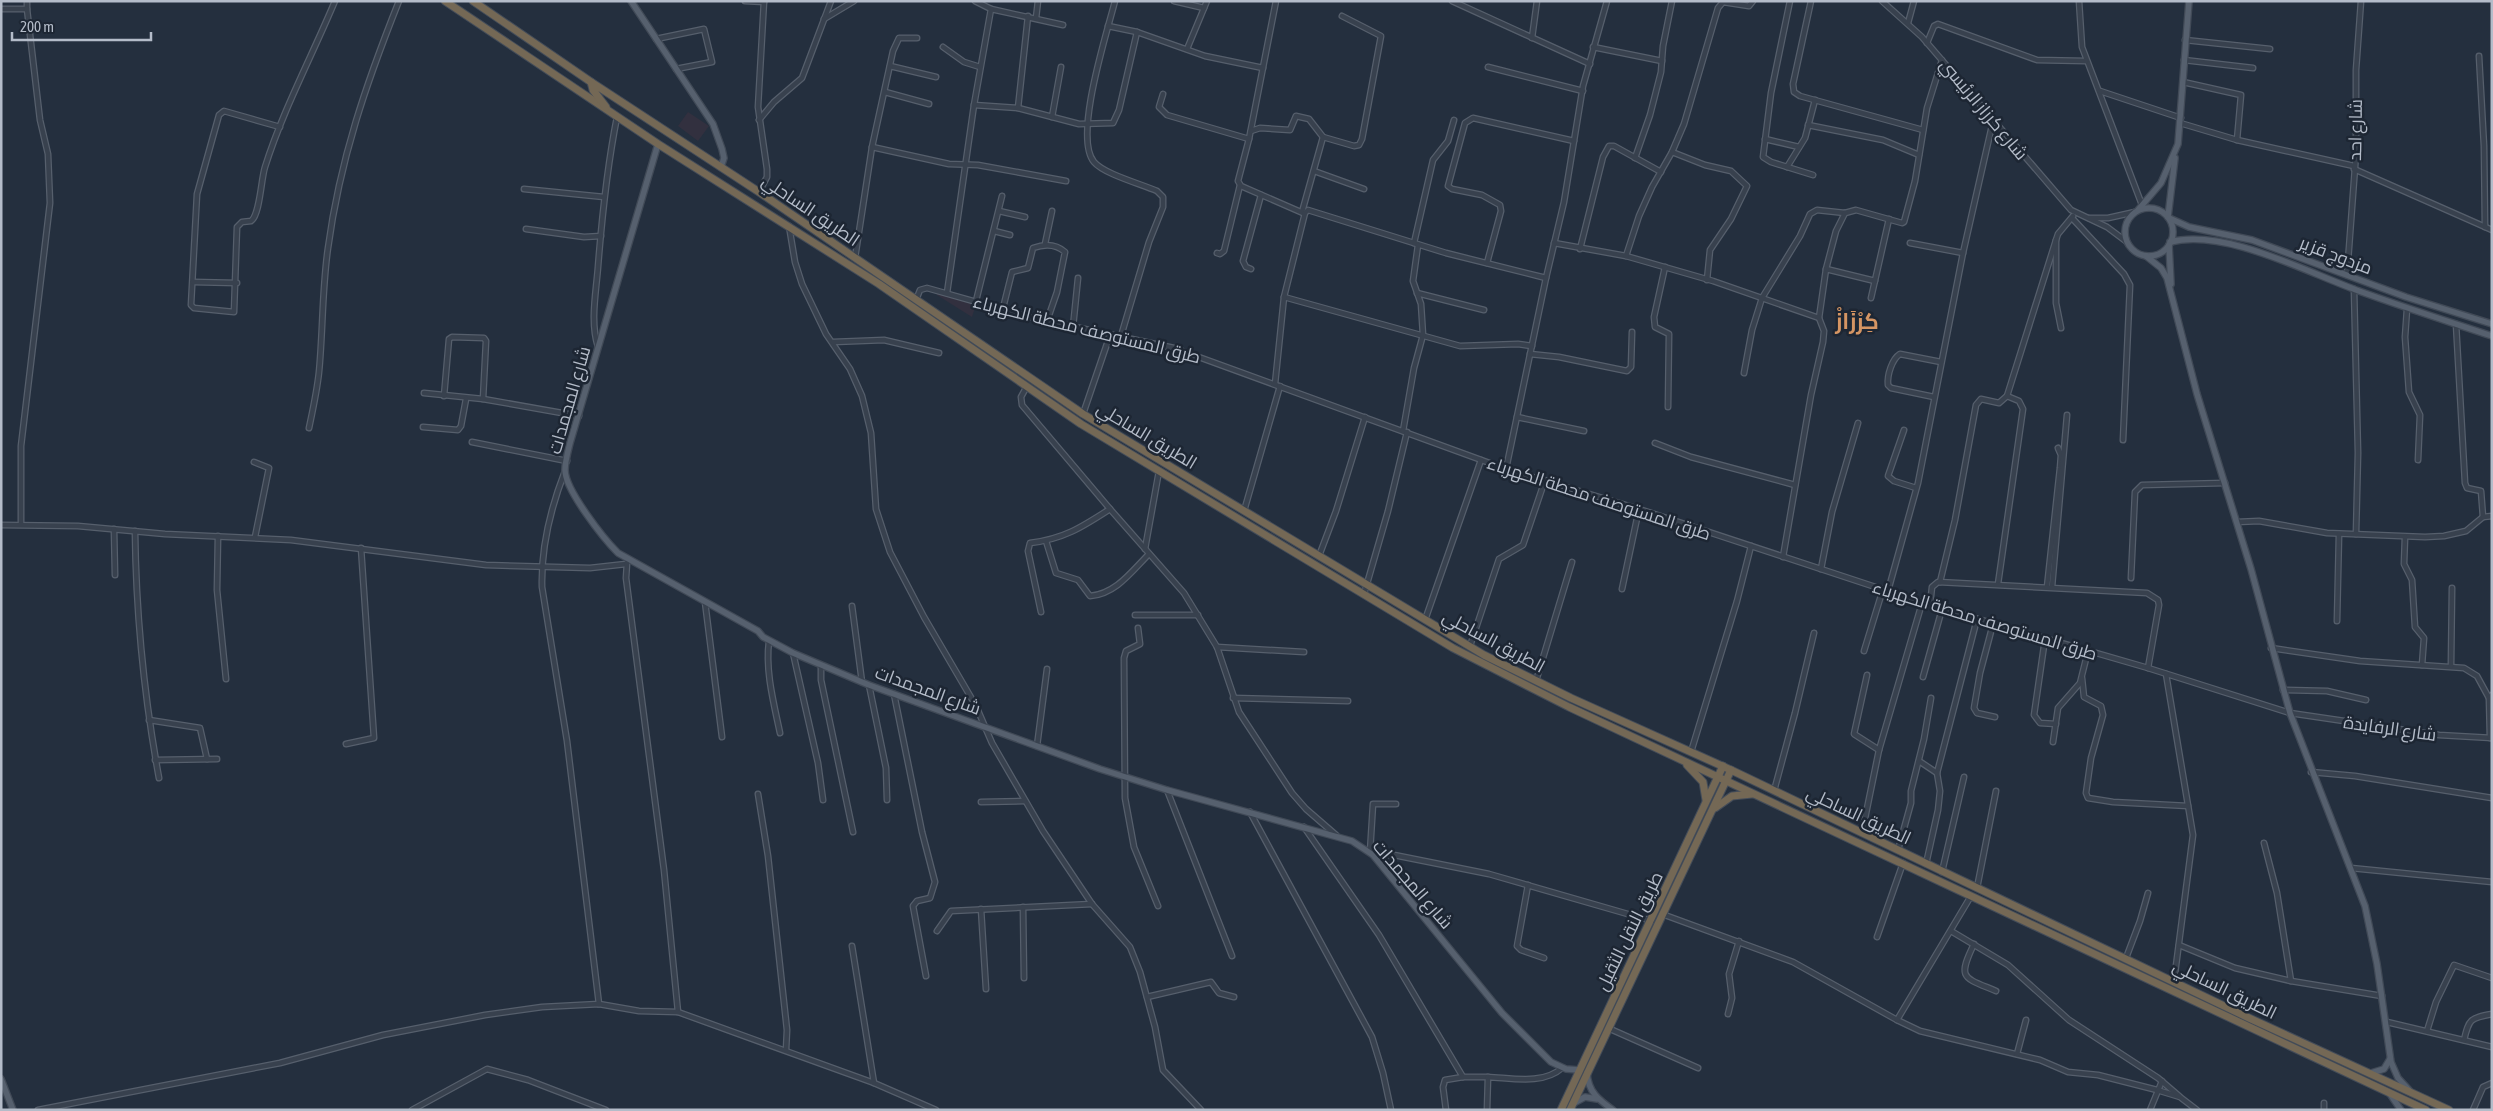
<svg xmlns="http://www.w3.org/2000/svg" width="2493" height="1111" viewBox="0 0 2493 1111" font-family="'Asap Condensed',Cairo,sans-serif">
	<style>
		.medical { fill: #32303f }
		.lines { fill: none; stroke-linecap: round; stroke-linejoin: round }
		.minor-casing { stroke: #565f6c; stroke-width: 7 }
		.major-casing { stroke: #414a57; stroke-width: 8 }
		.highway-casing { stroke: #434c59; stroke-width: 9 }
		.minor { stroke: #38414e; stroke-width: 4.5 }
		.major { stroke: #56606e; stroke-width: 5.5 }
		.highway { stroke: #746855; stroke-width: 7 }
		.labels { text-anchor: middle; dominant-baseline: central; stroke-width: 5; stroke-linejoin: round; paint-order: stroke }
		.street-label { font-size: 18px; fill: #b4bcc9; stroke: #1d2633 }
		.district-label { font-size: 22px; font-weight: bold; fill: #d59563; stroke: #1d2633 }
	</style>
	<rect width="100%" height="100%" fill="#242f3e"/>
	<!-- medical -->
	<g class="medical">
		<path d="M688 112 709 126 698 141 678 126Z"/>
		<path d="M937 292 976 304 972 317 937 295Z"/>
	</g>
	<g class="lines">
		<!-- minor casing -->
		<g class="minor-casing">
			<g id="minor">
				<path d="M745 1 764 2"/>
				<path d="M1115 1C1107 33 1073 137 1094 162 1104 174 1141 184 1157 191L1163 197V207L1149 242 1121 336"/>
				<path d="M1174 1 1204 8"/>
				<path d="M1276 1 1249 139 1238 181 1241 186 1303 213"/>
				<path d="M1452 1 1590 64"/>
				<path d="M1790 1 1771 93 1763 157 1771 162 1813 175"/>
				<path d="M1811 1 1793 84 1794 92 1800 96 1923 130"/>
				<path d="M1882 1 1922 37 2071 210 2107 227 2127 242"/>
				<path d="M2079 1 2082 47 2142 205"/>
				<path d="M1 9H27V1"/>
				<path d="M991 9 1063 25"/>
				<path d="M1036 18 1038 1"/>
				<path d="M824 19 854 1"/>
				<path d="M1908 23 1914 1"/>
				<path d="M1108 26 1137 32 1205 56 1263 68"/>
				<path d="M1532 38 1537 1"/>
				<path d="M656 39 704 29 712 62 676 69"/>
				<path d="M2185 40 2270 49"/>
				<path d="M1927 43 1934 26 1938 24 2037 60 2086 61"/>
				<path d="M943 47 964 62 980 67"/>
				<path d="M1593 47 1662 61"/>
				<path d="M1187 49 1207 1"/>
				<path d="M2479 56 2484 146 2485 227"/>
				<path d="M2184 60 2253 68"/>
				<path d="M890 66 936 77"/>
				<path d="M1488 67 1583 91"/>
				<path d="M2183 82 2241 95 2237 140"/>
				<path d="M2100 91 2181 118"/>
				<path d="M885 92 929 104"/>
				<path d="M1163 94 1159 107 1167 115 1249 139"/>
				<path d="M974 105 1018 108 1079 124 1113 123 1119 110 1137 32"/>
				<path d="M1018 108 1028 16"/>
				<path d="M1052 117 1061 67"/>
				<path d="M759 120 774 102 802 78 831 1"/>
				<path d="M2180 123 2237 140 2354 166"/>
				<path d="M1808 125 1883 140 1919 155"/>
				<path d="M280 127 224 111 219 115 197 194 191 305 194 308 234 312 237 227 242 222 251 221C260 215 261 179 265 167 283 110 312 56 335 1"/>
				<path d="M1251 131 1260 128 1290 130 1296 116 1309 119 1323 137"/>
				<path d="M1765 139 1799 147"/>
				<path d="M872 147 949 164 978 165 1066 181"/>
				<path d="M1672 152 1705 165 1731 171 1747 186 1731 219 1710 250 1707 280"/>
				<path d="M1635 158 1650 115 1661 72 1663 46 1672 1"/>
				<path d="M1787 167 1805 138 1815 100"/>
				<path d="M2354 169 2492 230"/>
				<path d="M1314 171 1364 189"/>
				<path d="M524 189 604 197"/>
				<path d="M759 192 767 177V169L758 107 764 1"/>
				<path d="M999 211 1025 217"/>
				<path d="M1302 212 1323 137 1354 146 1359 145 1362 139 1381 36 1342 16"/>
				<path d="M2072 218 2124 274 2130 285 2123 440"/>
				<path d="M2089 218H2108L2135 212"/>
				<path d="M789 226 795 262 802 284 826 334 850 369 862 396 871 433 876 509 890 552 924 617 976 706 992 743 1043 831 1092 904 1130 947 1140 972 1155 1027 1163 1070 1201 1110"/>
				<path d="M526 229 584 237 601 236"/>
				<path d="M994 231 1010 235"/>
				<path d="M1414 243 1433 160 1448 141 1454 120"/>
				<path d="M1554 243 1626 256 1713 281 1819 318"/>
				<path d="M1910 243 1963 253"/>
				<path d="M1045 244 1052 211"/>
				<path d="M1580 249 1603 157 1609 146H1614L1661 172"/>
				<path d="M1217 253 1220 254 1224 251 1240 185"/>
				<path d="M1626 256 1639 216 1652 187 1672 152 1684 124 1718 8 1723 2 1749 6 1753 1"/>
				<path d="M855 258 872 147 893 51 899 38H917"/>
				<path d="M1487 263 1501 211 1500 205 1482 195 1452 189 1448 186 1465 123 1473 118 1574 141"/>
				<path d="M1665 267 1654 317 1655 327 1669 334 1668 407"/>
				<path d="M1251 269 1246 267 1243 261 1261 195"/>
				<path d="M1826 269 1875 281"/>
				<path d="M2347 275 2356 154V70L2361 1"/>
				<path d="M193 282 237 283"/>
				<path d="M2354 289 2358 453 2356 534"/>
				<path d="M947 293 974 105 991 9 975 1"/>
				<path d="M1417 293 1484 310"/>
				<path d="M1284 297 1460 346 1518 344 1532 346"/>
				<path d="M1871 298 1889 219"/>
				<path d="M916 300 920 290 927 288 1033 318 1174 348 1506 469 1639 509 1930 605 2148 668 2290 713 2439 735 2492 738"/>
				<path d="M976 301 1002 196"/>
				<path d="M1003 308 1012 272 1028 268 1033 248C1044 244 1055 243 1065 252L1057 292 1047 321"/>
				<path d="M2407 309 2405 337 2409 392 2420 415 2418 460"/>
				<path d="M2456 324 2465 483 2467 488 2481 491 2483 517"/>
				<path d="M1073 327 1078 278"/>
				<path d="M2061 328 2056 303V240L2058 234 2073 216"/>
				<path d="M833 342 884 340 939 353"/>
				<path d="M598 347C590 322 596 293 598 267 602 216 607 167 617 117"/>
				<path d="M1530 354 1559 357 1627 371 1631 367 1632 332"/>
				<path d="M1744 373 1752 330 1762 298 1800 236 1810 214 1817 210 1845 213 1856 210 1902 223 1904 222 1915 181 1927 108 1942 60"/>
				<path d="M1275 384 1284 297 1305 213 1308 210 1446 253 1546 278"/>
				<path d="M1027 386 1021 397 1022 405 1110 509 1184 593 1217 647 1239 712 1292 793 1306 809 1336 835"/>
				<path d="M424 393 483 399 579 416"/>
				<path d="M444 396 449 339 452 337 484 338 486 341 483 399"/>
				<path d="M1934 397 1891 388 1888 385C1887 375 1892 359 1900 354L1941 362"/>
				<path d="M1083 414 1110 335"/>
				<path d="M1517 417 1584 431"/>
				<path d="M423 427 458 430 461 426 466 399"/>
				<path d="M309 428C313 409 317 391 319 372 323 331 322 289 328 248 340 159 366 84 399 1"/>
				<path d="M1904 430 1888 476 1894 481 1916 488"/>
				<path d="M1403 431 1414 368 1423 335 1421 304 1413 281 1418 245"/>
				<path d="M472 442 567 461"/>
				<path d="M1655 443 1691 457 1795 485"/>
				<path d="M254 462 269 468 255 537"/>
				<path d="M1506 469 1546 278 1564 202 1583 86 1607 1"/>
				<path d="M565 471C551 507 541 549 542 587L567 741 599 1004"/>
				<path d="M1244 511 1280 386"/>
				<path d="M2237 522 2259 521 2327 533 2425 537 2444 536 2466 531 2483 517 2492 516"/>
				<path d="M21 524V446L50 203 48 154 40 120 27 9"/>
				<path d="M1 525 78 526 165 534 291 540 486 565 590 568 626 564"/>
				<path d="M114 529 115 575"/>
				<path d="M135 531C136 614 144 696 159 778"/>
				<path d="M218 536 217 590 226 679"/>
				<path d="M2405 537 2404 564 2412 580 2415 627 2424 638 2422 665"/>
				<path d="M1046 541 1056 573 1078 580 1090 596C1116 594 1132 571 1149 554"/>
				<path d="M1145 549 1159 471"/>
				<path d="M1319 556 1336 511 1365 417"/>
				<path d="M1783 557 1811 395 1823 342 1824 331 1819 318 1826 269 1836 231 1845 213"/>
				<path d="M627 563 626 578 664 870 678 1012"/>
				<path d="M1821 569 1832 512 1858 423"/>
				<path d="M2131 578 2135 492 2142 485 2225 483"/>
				<path d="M1940 582 1955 520 1976 405 1981 399 1999 403 2007 396 2056 240"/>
				<path d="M1998 584 2023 409 2019 401 2007 396"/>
				<path d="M2047 587 2060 468 2061 455 2058 448"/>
				<path d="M2052 587 2067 415"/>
				<path d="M1622 589 1639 509"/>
				<path d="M1888 591 1918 483 1963 253 1993 121"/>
				<path d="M1364 594 1388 511 1407 432"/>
				<path d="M705 602 722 737"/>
				<path d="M1930 605 1932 587 1938 582 2147 593 2158 600 2159 605 2148 668"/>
				<path d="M852 606 862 682"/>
				<path d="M1041 612 1028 551 1030 543C1064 539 1082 527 1110 509"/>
				<path d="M1135 615H1198"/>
				<path d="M1425 620 1481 460"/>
				<path d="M2337 621 2339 534"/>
				<path d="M1993 624 1980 673 1974 708 1977 713 1995 717"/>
				<path d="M1138 628 1140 644 1126 651 1124 658 1125 798 1134 847 1158 906"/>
				<path d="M2045 639 2034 715 2040 723 2056 724"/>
				<path d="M769 641C765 671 774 704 780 733"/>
				<path d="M1470 646 1499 559 1523 545 1545 480"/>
				<path d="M1217 647 1304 652"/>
				<path d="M2271 648 2360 661 2464 668 2477 676 2489 698"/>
				<path d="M1864 651 1883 589"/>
				<path d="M793 653 818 763 823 800"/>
				<path d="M821 665V680L853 832"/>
				<path d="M2451 666 2452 588"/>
				<path d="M2166 674 2193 835 2174 981"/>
				<path d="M1867 675 1854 734 1879 750"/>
				<path d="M1923 677 1942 609"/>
				<path d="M2082 678 2084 697 2101 706 2103 715 2091 758 2086 793 2088 798 2113 802 2188 806"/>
				<path d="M1536 681 1572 562"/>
				<path d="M869 685 886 768 887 800"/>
				<path d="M2283 690 2327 691 2366 700"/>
				<path d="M894 694 922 832 935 882 930 898 917 901 913 906 926 976"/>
				<path d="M1233 698 1348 701"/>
				<path d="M149 720 200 728 207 759"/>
				<path d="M2490 738 2489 698 2492 695"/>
				<path d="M2053 742 2058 708 2080 683 2088 651"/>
				<path d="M346 744 374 738 361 548"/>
				<path d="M1037 746 1047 669"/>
				<path d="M1691 752 1737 601 1751 546"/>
				<path d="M155 760 217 759"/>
				<path d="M1919 761 1937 773"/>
				<path d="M2311 772 2355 776 2492 798"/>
				<path d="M1167 790 1232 956"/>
				<path d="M1774 791 1795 713 1814 633"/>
				<path d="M758 794 768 856 787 1030 786 1050"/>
				<path d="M981 802 1025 801"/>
				<path d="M1250 812 1372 1037 1383 1073 1391 1110"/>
				<path d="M1304 827 1379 935 1463 1077"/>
				<path d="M1862 833 1879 750 1922 603"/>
				<path d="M2264 843 2277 893 2291 981"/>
				<path d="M1898 850 1911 803V791L1924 739 1931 698"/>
				<path d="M1370 852 1373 804H1396"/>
				<path d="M1373 855H1394L1489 874 1652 921"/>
				<path d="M1926 864 1938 810 1940 791 1937 773 1977 619"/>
				<path d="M2351 868 2492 882"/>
				<path d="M1942 872 1964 777"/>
				<path d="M1528 885 1517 946 1521 950 1544 958"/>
				<path d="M1977 888 1996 791"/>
				<path d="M1023 907 1024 978"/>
				<path d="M981 909 986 989"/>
				<path d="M1662 914 1793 962 1897 1020 1920 1031 2040 1060 2068 1072 2098 1075 2157 1090 2180 1097 2197 1110"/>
				<path d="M937 931 951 911 1092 904"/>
				<path d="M1951 931 2008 965 2069 1020 2158 1078 2179 1096"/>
				<path d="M1877 937 1903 863"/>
				<path d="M1974 944C1957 979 1963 977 1996 991"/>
				<path d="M2179 945 2235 968 2291 981 2382 996"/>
				<path d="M852 946 874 1083"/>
				<path d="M2126 958 2140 921 2148 893"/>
				<path d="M1147 997 1211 982 1219 993 1234 997"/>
				<path d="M1728 1014 1732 998 1729 974 1739 941"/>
				<path d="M1897 1020 1971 896"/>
				<path d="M2387 1022 2492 1047"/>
				<path d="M1608 1028 1698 1068"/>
				<path d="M2427 1031 2436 1002 2454 965 2492 978"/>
				<path d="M2464 1040C2469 1019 2470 1018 2492 1014"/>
				<path d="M2017 1054 2026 1020"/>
				<path d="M38 1110 280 1063 383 1035 485 1015 542 1007 599 1004 639 1011 678 1012 874 1083 936 1110"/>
				<path d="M412 1110 487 1069 528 1080 606 1110"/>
				<path d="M1446 1110 1443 1087 1445 1080 1463 1077H1488"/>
				<path d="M1487 1110 1488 1077C1512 1078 1543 1085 1562 1068"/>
				<path d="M2150 1110 2162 1081"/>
				<path d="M2324 1110V1103"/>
				<path d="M2473 1110 2483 1087 2492 1083"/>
			</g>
		</g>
		<!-- major casing -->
		<g class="major-casing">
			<g id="major">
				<path d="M631 1 713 124 722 149 724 158 721 167"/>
				<path d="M658 144 570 443C568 451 565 462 565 470 565 490 604 539 618 553L758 631 763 637 793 653 869 685 1100 769 1167 790 1352 841 1373 855 1502 1013 1551 1062 1566 1069 1579 1070"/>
				<circle cx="2149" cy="232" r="24"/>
				<path d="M2138 210 2161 183 2178 144 2189 1"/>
				<path d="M2168 217 2175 158"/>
				<path d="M2169 218 2189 227 2252 240 2406 297 2492 324"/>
				<path d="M2170 242C2225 228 2306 272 2359 291 2403 307 2447 321 2492 336"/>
				<path d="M2169 245 2171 284"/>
				<path d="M2146 256 2161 268 2167 278 2197 394 2251 569 2290 713 2365 906 2377 964 2391 1062 2398 1078 2409 1090"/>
				<path d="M1587 1073C1588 1092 1599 1100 1613 1110"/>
				<path d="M2371 1073 2384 1069 2390 1059"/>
				<path d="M1 1079 13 1110"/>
				<path d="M2390 1094 2401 1110"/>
				<path d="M1574 1103 1585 1097 1597 1099"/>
			</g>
		</g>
		<!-- highway casing -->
		<g class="highway-casing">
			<g id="highway">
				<path d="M445 1 658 144 879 284 1081 424 1453 648 1569 707 2426 1110"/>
				<path d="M473 1 591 82"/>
				<path d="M606 107 593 90 591 82 759 192 1083 414 1484 655 1571 698 1731 770 2249 1018 2449 1110"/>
				<path d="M1687 765 1703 782 1706 800"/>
				<path d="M1715 808 1732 796 1752 794"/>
				<path d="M1561 1110 1723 766"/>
				<path d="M1570 1110 1731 770"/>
			</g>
		</g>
		<!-- minor -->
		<use href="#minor" class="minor"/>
		<!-- major -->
		<use href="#major" class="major"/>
		<!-- highway -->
		<use href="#highway" class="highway"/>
	</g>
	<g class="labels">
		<!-- street labels -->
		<g class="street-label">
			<text transform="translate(1984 109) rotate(50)">شارع كرزاز الرئيسي</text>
			<text transform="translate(2355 130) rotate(-89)">شارع احد</text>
			<text transform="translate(811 210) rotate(34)">الطريق الساحلي</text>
			<text transform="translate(2336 255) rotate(21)">مزدوج قزير</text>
			<text transform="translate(1087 329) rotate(14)">طرق المستوصف محطة الكهرباء</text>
			<text transform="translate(569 400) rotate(-74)">شارع المجمدات</text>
			<text transform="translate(1147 435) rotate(31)">الطريق الساحلي</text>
			<text transform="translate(1599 498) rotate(18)">طرق المستوصف محطة الكهرباء</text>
			<text transform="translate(1985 620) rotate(17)">طرق المستوصف محطة الكهرباء</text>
			<text transform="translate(1494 641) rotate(28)">الطريق الساحلي</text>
			<text transform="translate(928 690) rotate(20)">شارع المجمدات</text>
			<text transform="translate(2390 728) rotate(8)">شارع الرفايدة</text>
			<text transform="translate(1859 815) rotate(25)">الطريق الساحلي</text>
			<text transform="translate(1413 884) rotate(49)">شارع المجمدات</text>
			<text transform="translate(1629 931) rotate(-64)">طريق النقل الثقيل</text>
			<text transform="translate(2225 989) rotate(26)">الطريق الساحلي</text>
		</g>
		<!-- district labels -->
		<g class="district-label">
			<text x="1857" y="321">كِرْزَازْ</text>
		</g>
	</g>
	<!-- border -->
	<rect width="2493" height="1111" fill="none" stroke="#b4bcc9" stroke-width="5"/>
	<!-- scale -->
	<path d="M12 32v8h139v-8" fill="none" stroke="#b4bcc9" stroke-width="2.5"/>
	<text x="20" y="32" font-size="15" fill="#b4bcc9" stroke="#1d2633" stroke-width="4" paint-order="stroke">200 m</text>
</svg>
